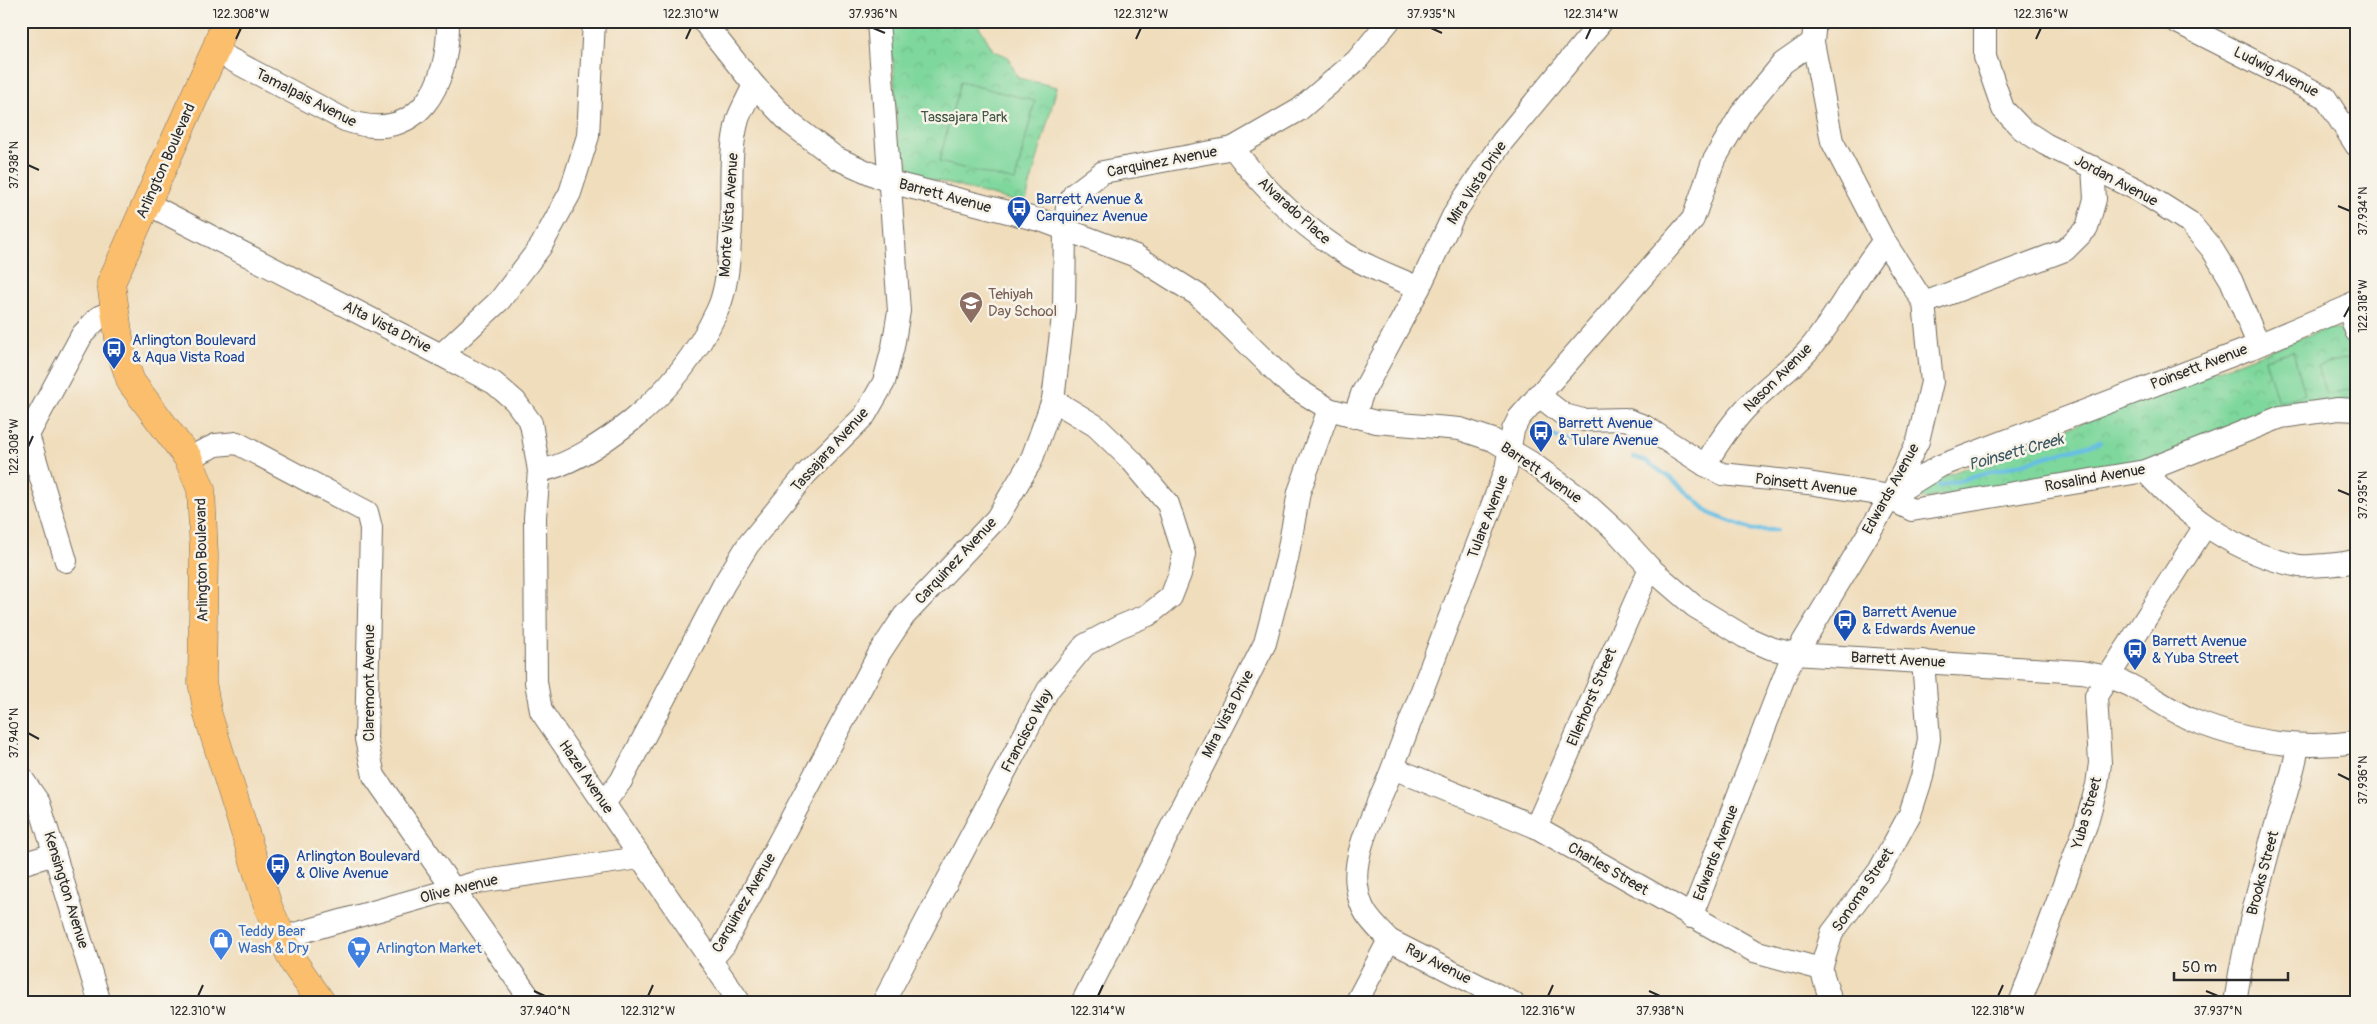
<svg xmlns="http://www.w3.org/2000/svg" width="2377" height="1024" viewBox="0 0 2377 1024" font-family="Pangolin,sans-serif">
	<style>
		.park { fill: url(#park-crowns); stroke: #548164 }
		.garden { fill: #7ed79c; stroke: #548164 }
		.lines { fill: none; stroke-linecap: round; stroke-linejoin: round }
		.stream { stroke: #66bee3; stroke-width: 4.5 }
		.minor-casing { stroke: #70695e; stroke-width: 24 }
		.major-casing { stroke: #70695e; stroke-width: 29 }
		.minor { stroke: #fff; stroke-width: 22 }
		.major { stroke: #fabe6d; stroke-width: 28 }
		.ticks { fill: none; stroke: #2b2b2b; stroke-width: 2 }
		.labels { text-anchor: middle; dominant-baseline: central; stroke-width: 5; stroke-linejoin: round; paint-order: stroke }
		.street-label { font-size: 15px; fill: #2b2b2b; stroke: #f7f3e8 }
		.park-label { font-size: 15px; fill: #405647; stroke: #f7f3e8 }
		.transit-label { font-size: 15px; fill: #164399; stroke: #f7f3e8; text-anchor: start }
		.education-label { font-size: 15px; fill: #785e54; stroke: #f7f3e8; text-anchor: start }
		.shop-label { font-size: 15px; fill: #366cbe; stroke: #f7f3e8; text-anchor: start }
		.water-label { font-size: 16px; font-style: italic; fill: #3d5762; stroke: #f7f3e8 }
		.neatline { fill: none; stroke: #2b2b2b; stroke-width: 2 }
		.ticks-label { font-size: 12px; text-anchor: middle; fill: #2b2b2b }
	</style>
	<defs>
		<pattern id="park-crowns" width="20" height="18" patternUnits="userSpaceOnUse" patternTransform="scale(1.25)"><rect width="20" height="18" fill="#7ed79c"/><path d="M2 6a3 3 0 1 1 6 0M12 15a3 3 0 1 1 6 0" fill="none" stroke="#6db987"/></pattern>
	</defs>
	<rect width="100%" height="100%" fill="#f7f3e8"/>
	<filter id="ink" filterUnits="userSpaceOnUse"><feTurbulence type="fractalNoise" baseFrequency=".02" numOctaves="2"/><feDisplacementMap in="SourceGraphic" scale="10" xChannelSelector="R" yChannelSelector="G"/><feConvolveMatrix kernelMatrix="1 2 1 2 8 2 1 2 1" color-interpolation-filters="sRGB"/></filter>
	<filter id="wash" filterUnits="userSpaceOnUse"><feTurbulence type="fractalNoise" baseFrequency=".0096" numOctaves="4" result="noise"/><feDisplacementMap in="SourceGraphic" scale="20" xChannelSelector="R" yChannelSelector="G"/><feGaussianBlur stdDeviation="1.12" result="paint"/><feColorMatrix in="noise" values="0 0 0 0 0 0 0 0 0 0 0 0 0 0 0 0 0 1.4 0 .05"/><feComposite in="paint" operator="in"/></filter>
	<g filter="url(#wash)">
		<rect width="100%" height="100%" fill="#f0ddbc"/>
		<!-- park -->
		<g class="park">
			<path d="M890 21H976L993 50 1008 57 1018 78 1057 87 1025 204 900 171Z"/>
			<path d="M2327 328C2332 329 2338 328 2343 331 2359 343 2356 384 2356 403L2140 464 1923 499 1916 496 1914 492 1916 487Z"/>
		</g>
		<!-- garden -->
		<g class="garden">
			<path d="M960 82 1035 101 1015 181 939 162Z"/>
			<path d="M2293 351 2305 394 2278 402 2265 359Z"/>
			<path d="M2347 358 2355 388 2326 395 2317 366Z"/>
		</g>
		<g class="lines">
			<!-- stream -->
			<g class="stream">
				<path d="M1540 432 1574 442"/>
				<path d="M1634 457 1646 461 1673 480 1711 514 1753 530H1777"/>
				<path d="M1939 486 2100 442"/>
			</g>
		</g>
	</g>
	<g filter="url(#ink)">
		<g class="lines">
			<!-- minor casing -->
			<g class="minor-casing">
				<g id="minor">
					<path d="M703 21 754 85 790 123 836 158 890 182 1043 221 1136 256 1198 295 1289 384 1329 409 1376 422 1460 429 1493 440 1530 462 1581 499 1617 532 1650 568 1694 606 1745 637 1770 648 1794 654 2081 672C2100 675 2118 678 2135 688 2154 698 2172 711 2192 720 2243 741 2300 750 2356 742"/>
					<path d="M1985 21V57L2003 109 2022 129 2045 144 2140 191 2189 222 2212 249 2231 280 2258 344"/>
					<path d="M2175 21 2325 97 2356 145"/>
					<path d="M215 51 345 120C419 146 449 85 448 21"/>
					<path d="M1233 148C1264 189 1303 227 1346 254 1369 268 1395 277 1419 288"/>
					<path d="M146 203 441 355 494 383 515 401 531 423 539 471 535 517 536 682 541 711 740 1003"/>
					<path d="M1924 303 2065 250 2087 228 2095 199 2093 167"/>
					<path d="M2348 307 2356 331"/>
					<path d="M441 355 500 300 541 246 570 193 588 136 594 21"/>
					<path d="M1538 395 1564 415 1583 420 1625 419 1644 426 1705 465 1722 474 1808 483 1891 496 1940 466 2251 348 2348 307 2356 300"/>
					<path d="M1354 417 1362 394 1419 288 1455 212 1502 142 1602 21"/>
					<path d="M28 435 66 561"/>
					<path d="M21 437 28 435 82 335 99 317 115 310"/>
					<path d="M188 458 216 445 237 443 367 512 371 528 366 739 374 776 533 1003"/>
					<path d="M1705 465C1718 443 1731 423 1750 404 1767 386 1789 371 1806 353 1837 318 1855 276 1884 241"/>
					<path d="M539 471C569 466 607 440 631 421 668 391 697 354 717 311 726 293 729 261 730 240 734 200 727 159 738 119 742 108 749 96 754 85"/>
					<path d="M2145 471C2185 516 2239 555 2299 566 2307 567 2317 565 2326 565 2336 564 2346 564 2356 560"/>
					<path d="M1891 496 1900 504 1912 510 2145 471 2281 417 2338 409 2356 410"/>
					<path d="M1393 768 1536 827 1754 951 1821 969"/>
					<path d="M21 777 39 803 100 1003"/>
					<path d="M604 803 621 781 724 584 748 545 806 474 865 415 884 382 893 347 899 311 878 21"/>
					<path d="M1536 827 1650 568"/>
					<path d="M21 864 55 854"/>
					<path d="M1691 917 1788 667 1891 496 1918 441 1932 382 1924 303 1884 241 1832 141 1813 42 1815 21"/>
					<path d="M281 938 478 882 639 858"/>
					<path d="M1389 940 1513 1003"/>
					<path d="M711 960 724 945 879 654 904 616 997 518 1031 461 1053 400 1064 308 1065 229 1067 207 1074 194 1103 172 1233 148 1299 110 1357 60 1389 21"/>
					<path d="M883 1003 1048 690 1085 645 1119 627 1148 615 1171 597 1180 574 1184 554 1168 504 1132 461 1096 426 1053 400"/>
					<path d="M1082 1003 1265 643 1287 559 1299 492 1329 409"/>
					<path d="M1356 1003 1389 940C1371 921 1360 912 1357 886 1351 851 1381 800 1393 767 1431 668 1468 568 1506 469L1513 430 1519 418 1693 219 1713 162 1741 114 1783 63 1813 42"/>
					<path d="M1827 1003 1829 995 1821 969 1832 933 1879 871 1910 814 1922 777 1929 739 1923 661"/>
					<path d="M2020 1003 2086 825 2097 785 2100 763 2096 696 2205 526"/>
					<path d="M2235 1003C2243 949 2256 897 2270 845 2279 812 2293 780 2298 745"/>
				</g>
			</g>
			<!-- major casing -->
			<g class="major-casing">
				<path id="major" d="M226 21 215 51 111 283 121 352 131 382 188 458 201 489 204 555 202 682 208 715 269 909 294 963 322 1003"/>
			</g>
			<!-- minor -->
			<use href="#minor" class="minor"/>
			<!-- major -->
			<use href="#major" class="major"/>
		</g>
	</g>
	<!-- ticks -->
	<path class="ticks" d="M873 28 885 33M1431 28 1442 33M236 39 241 28M686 39 691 28M1136 39 1141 28M1586 39 1591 28M2036 39 2041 28M28 165 39 170M2338 206 2350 211M2344 317 2350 306M28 447 33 436M2338 490 2350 495M28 733 39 739M2338 774 2350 780M534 991 545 996M1649 991 1660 996M2206 991 2218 996M198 996 203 985M648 996 653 985M1098 996 1103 985M1548 996 1553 985M1998 996 2003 985"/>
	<!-- icons -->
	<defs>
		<g id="bus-pin" transform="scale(1.25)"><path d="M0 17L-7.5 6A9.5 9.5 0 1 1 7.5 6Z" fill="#1a4fb4" stroke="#f7f3e8"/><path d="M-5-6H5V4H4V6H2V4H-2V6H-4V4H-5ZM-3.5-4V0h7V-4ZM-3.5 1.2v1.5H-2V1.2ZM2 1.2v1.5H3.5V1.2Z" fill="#fff"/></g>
		<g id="school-pin" transform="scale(1.25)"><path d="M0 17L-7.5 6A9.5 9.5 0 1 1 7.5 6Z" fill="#8d6e63" stroke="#f7f3e8"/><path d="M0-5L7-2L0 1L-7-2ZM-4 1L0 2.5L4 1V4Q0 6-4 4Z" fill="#fff"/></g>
		<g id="shop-pin" transform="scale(1.25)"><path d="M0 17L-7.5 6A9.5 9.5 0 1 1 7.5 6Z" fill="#3f7fe0" stroke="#f7f3e8"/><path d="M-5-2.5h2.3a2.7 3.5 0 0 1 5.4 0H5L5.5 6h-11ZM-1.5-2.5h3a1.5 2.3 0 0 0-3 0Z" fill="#fff"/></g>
		<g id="supermarket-pin" transform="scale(1.25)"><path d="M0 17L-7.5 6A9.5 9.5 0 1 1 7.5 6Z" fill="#3f7fe0" stroke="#f7f3e8"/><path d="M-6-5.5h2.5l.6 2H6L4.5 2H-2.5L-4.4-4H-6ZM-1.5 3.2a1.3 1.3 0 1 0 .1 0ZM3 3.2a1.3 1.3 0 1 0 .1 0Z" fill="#fff"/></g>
	</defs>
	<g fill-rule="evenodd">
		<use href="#bus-pin" x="1019" y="208"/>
		<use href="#school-pin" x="971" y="303"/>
		<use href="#bus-pin" x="114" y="349"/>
		<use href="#bus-pin" x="1541" y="432"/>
		<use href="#bus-pin" x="1845" y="621"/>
		<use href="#bus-pin" x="2135" y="650"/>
		<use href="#bus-pin" x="278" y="865"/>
		<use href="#shop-pin" x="221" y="940"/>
		<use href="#supermarket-pin" x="359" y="948"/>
	</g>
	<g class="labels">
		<!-- street labels -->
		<g class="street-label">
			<text transform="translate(2276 72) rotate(27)">Ludwig Avenue</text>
			<text transform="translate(306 98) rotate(27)">Tamalpais Avenue</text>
			<text transform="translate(166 161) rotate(-66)">Arlington Boulevard</text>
			<text transform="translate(1162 162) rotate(-11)">Carquinez Avenue</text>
			<text transform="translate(2116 181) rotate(28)">Jordan Avenue</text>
			<text transform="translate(1477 183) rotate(-57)">Mira Vista Drive</text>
			<text transform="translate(945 196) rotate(15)">Barrett Avenue</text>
			<text transform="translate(1294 211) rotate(42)">Alvarado Place</text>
			<text transform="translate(729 215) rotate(-86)">Monte Vista Avenue</text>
			<text transform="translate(387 327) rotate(27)">Alta Vista Drive</text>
			<text transform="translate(2199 367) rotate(-21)">Poinsett Avenue</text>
			<text transform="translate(1778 378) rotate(-45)">Nason Avenue</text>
			<text transform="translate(830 450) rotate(-48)">Tassajara Avenue</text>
			<text transform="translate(1541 473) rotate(35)">Barrett Avenue</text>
			<text transform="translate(2095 478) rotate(-10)">Rosalind Avenue</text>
			<text transform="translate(1806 485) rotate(7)">Poinsett Avenue</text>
			<text transform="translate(1891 489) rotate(-61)">Edwards Avenue</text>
			<text transform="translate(1488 517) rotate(-69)">Tulare Avenue</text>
			<text transform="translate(202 560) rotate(-91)">Arlington Boulevard</text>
			<text transform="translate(956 561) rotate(-47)">Carquinez Avenue</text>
			<text transform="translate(1898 660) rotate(3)">Barrett Avenue</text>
			<text transform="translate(369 683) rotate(-90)">Claremont Avenue</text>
			<text transform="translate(1592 697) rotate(-67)">Ellerhorst Street</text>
			<text transform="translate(1228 714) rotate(-63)">Mira Vista Drive</text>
			<text transform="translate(1027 731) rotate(-62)">Francisco Way</text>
			<text transform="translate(586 777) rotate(56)">Hazel Avenue</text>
			<text transform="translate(2087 813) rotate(-74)">Yuba Street</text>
			<text transform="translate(1716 853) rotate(-69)">Edwards Avenue</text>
			<text transform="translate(1608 869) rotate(30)">Charles Street</text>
			<text transform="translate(2263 873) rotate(-75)">Brooks Street</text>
			<text transform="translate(459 889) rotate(-14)">Olive Avenue</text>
			<text transform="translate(66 890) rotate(73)">Kensington Avenue</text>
			<text transform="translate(1863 890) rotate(-56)">Sonoma Street</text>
			<text transform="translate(744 903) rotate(-60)">Carquinez Avenue</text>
			<text transform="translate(1438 964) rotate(27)">Ray Avenue</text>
		</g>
		<!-- park labels -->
		<g class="park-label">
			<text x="964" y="117">Tassajara Park</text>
		</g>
		<!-- transit labels -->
		<g class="transit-label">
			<text x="1036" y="199">Barrett Avenue &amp;<tspan x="1036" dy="17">Carquinez Avenue</tspan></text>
			<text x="132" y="340">Arlington Boulevard<tspan x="132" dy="17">&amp; Aqua Vista Road</tspan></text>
			<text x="1558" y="423">Barrett Avenue<tspan x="1558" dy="17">&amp; Tulare Avenue</tspan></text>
			<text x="1862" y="612">Barrett Avenue<tspan x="1862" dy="17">&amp; Edwards Avenue</tspan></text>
			<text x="2152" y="641">Barrett Avenue<tspan x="2152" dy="17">&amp; Yuba Street</tspan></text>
			<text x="296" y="856">Arlington Boulevard<tspan x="296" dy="17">&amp; Olive Avenue</tspan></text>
		</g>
		<!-- education labels -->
		<g class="education-label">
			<text x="988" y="294">Tehiyah<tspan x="988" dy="17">Day School</tspan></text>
		</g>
		<!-- shop labels -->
		<g class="shop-label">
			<text x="238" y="931">Teddy Bear<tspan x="238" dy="17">Wash &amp; Dry</tspan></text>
			<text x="376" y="948">Arlington Market</text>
		</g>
		<!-- water labels -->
		<g class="water-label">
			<text transform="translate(2016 452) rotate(-16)">Poinsett Creek</text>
		</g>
	</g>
	<!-- margin -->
	<rect width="2377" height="1024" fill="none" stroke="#f7f3e8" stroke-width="55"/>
	<!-- scale -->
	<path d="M2174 972v8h114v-8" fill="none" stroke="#2b2b2b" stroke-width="2.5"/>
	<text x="2182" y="972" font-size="15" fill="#2b2b2b" stroke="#f7f3e8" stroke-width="4" paint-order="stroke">50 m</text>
	<rect x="28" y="28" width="2322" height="968" class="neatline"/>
	<g class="ticks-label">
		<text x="241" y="18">122.308°W</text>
		<text x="691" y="18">122.310°W</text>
		<text x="873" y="18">37.936°N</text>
		<text x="1141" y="18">122.312°W</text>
		<text x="1431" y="18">37.935°N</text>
		<text x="1591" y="18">122.314°W</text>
		<text x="2041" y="18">122.316°W</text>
		<text transform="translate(14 165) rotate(-90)" y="4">37.938°N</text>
		<text transform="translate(2363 211) rotate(-90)" y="4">37.934°N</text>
		<text transform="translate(2363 306) rotate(-90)" y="4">122.318°W</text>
		<text transform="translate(14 447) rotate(-90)" y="4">122.308°W</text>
		<text transform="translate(2363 495) rotate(-90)" y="4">37.935°N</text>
		<text transform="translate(14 733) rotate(-90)" y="4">37.940°N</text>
		<text transform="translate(2363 780) rotate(-90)" y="4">37.936°N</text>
		<text x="198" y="1015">122.310°W</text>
		<text x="545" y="1015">37.940°N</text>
		<text x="648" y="1015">122.312°W</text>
		<text x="1098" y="1015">122.314°W</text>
		<text x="1548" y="1015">122.316°W</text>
		<text x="1660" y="1015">37.938°N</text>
		<text x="1998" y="1015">122.318°W</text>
		<text x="2218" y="1015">37.937°N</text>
	</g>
</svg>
